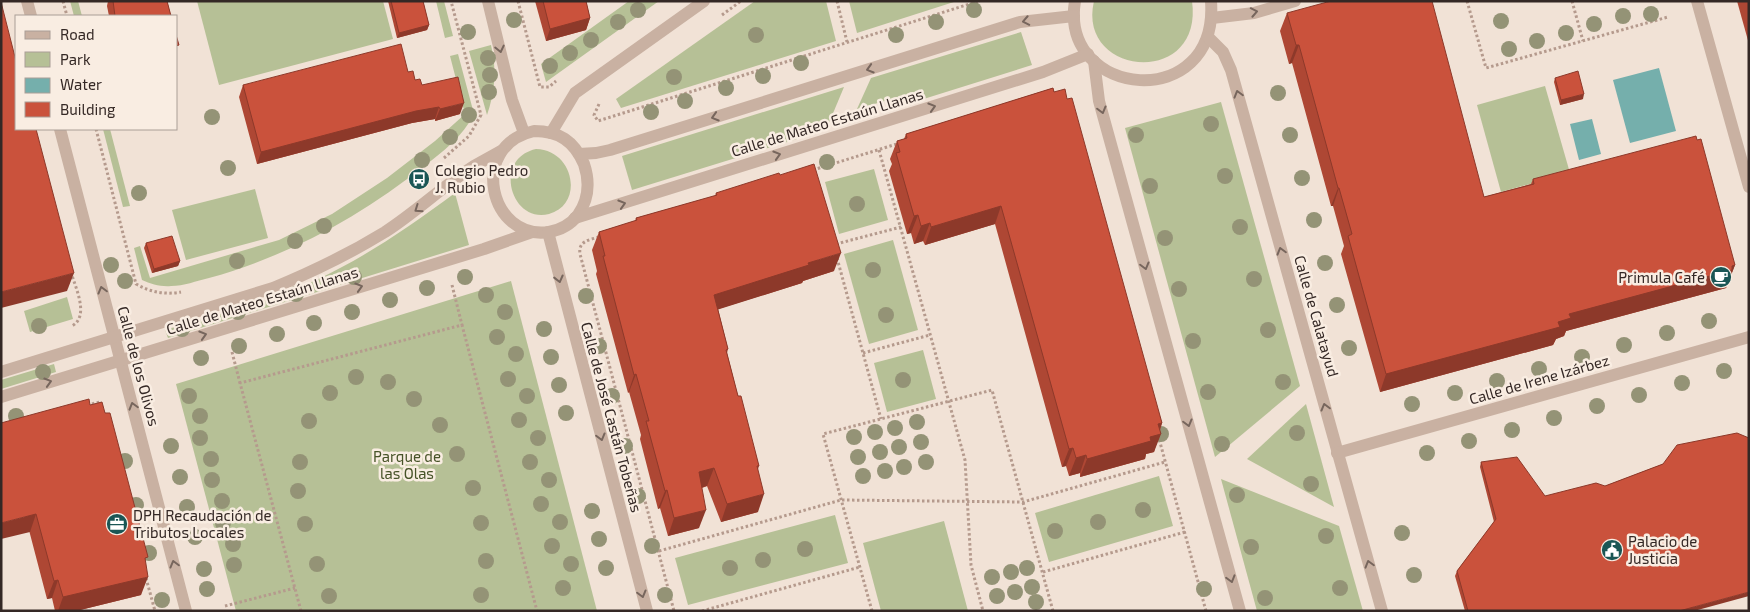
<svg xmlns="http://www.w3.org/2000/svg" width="1750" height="612" viewBox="0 0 1750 612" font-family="'Exo 2',sans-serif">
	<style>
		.green { fill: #b6c096 }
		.water { fill: #75afac }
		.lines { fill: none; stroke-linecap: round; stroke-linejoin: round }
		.path { stroke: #b59a8d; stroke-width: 3; stroke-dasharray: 2.5 2.5; stroke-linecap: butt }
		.minor { stroke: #c9b1a2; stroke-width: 12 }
		.tree { fill: #949376 }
		.wall { fill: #ae4734 }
		.shaded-wall { fill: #8d392a }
		.building { fill: #ca523c; stroke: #8d392a }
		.oneway { stroke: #77665d }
		.labels { text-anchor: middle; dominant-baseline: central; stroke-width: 5; stroke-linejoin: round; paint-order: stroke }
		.street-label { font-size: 15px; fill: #342825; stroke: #f9ede2 }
		.poi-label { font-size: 15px; fill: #342825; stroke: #f9ede2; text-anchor: start }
		.park-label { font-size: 15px; fill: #475328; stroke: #f9ede2 }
	</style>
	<rect width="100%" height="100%" fill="#f1e2d6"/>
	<!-- green -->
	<g class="green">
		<path d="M70 1H78L82 16H74Z"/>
		<path d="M197 1H383L393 39 219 85Z"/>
		<path d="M436 1H444L453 36 445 38Z"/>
		<path d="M629 1H659L546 82 541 64Z"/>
		<path d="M755 1H826L836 41 621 108 616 99Z"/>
		<path d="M849 1H957L857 33Z"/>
		<path d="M1094 1H1192C1204 88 1076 77 1094 1Z"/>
		<path d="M1021 32 1032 65 898 107 895 98 857 109 871 78Z"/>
		<path d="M491 45C497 70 495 91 487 115L469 51Z"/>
		<path d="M458 54 474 114C463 136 443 152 424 166 360 217 288 256 209 278 196 281 184 286 171 286 161 287 151 284 142 280L134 248 140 246 150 278 279 240 332 214 387 178 435 141 465 114 450 56Z"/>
		<path d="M1545 86 1570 173 1501 192 1477 105Z"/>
		<path d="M844 87 826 130 632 190 622 156Z"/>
		<path d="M1221 102 1300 386 1215 457 1125 128Z"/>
		<path d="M103 129H110L130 206 123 207Z"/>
		<path d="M536 149C575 150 584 205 549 214 511 224 492 159 536 149Z"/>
		<path d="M874 169 888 220 839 234 825 182Z"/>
		<path d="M255 189 268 238 186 260 172 210Z"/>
		<path d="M455 193 469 245 168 338 165 330C216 315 268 302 316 280 366 257 410 226 455 193Z"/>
		<path d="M893 240 918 330 869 344 844 254Z"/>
		<path d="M511 281 597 611H236L176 384Z"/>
		<path d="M67 297 73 319 30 332 24 311Z"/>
		<path d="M923 350 936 399 887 412 874 363Z"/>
		<path d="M54 364 56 372 1 389V380Z"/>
		<path d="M1306 404 1334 507 1247 459Z"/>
		<path d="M1159 476 1173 526 1049 562 1035 513Z"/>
		<path d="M1221 479 1339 526 1363 611H1257Z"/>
		<path d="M835 515 848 563 688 605 675 558Z"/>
		<path d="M944 521 968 611H881L863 543Z"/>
	</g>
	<!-- water -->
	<g class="water">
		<path d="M1659 68 1676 131 1630 143 1613 80Z"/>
		<path d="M1592 119 1601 154 1579 160 1570 124Z"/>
	</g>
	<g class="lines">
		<!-- path -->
		<g class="path">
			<path d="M63 1 67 16"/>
			<path d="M518 1 540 87H549L556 81"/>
			<path d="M837 1 847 42"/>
			<path d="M1467 1 1486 68 1668 17"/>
			<path d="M1572 1 1583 41"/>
			<path d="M722 15 741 1"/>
			<path d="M599 104 594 115 598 121 979 1"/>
			<path d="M96 129 136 284C150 292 165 295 181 292"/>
			<path d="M879 150 965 460 971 565 983 611"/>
			<path d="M444 158 469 136 481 115 451 1"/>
			<path d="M813 170 900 143"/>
			<path d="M599 237C589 240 578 241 580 254L674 611"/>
			<path d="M836 244 901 227"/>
			<path d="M837 258 881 419"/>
			<path d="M71 272C75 287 90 316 72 326"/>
			<path d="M452 285 462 325"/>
			<path d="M232 352 240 383"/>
			<path d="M863 353 930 335"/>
			<path d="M87 405 100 402 101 405"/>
			<path d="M1158 435 1206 611"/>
			<path d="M659 551 841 500 1023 502 1165 462"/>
			<path d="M1043 572 1185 532"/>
			<path d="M146 578 155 611"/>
			<path d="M225 606 295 588"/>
			<path d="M301 611 240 383 462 325 537 611"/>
			<path d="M702 611 860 567"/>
			<path d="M872 611 823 434 992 390 1053 611"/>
		</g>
		<!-- minor -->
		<g class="minor">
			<path d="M27 1 31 16"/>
			<path d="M488 1 512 100 524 133"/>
			<path d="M1075 1C1059 99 1219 114 1211 1"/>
			<path d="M1697 1 1749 187"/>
			<path d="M1212 18 1254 13 1295 1"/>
			<path d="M1208 37 1223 52 1231 70 1382 611"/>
			<path d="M1094 61 1099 101 1240 611"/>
			<path d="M60 129 186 611"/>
			<path d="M534 131C559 131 574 141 584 164 590 182 589 199 578 215 571 224 560 230 549 232 490 241 467 146 534 131Z"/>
			<path d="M551 133 575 93 704 1"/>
			<path d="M579 154 596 153 610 150 1020 22 1074 16"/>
			<path d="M575 218 1043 72 1088 54"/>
			<path d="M548 232 647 611"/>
			<path d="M1 372 273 288C312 272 349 254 385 232 416 212 443 186 474 166 483 161 492 156 501 151"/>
			<path d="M1 397 484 249 532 232"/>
			<path d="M1337 453 1749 337"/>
		</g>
	</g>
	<!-- trees -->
	<g class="tree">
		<circle cx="638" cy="10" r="8"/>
		<circle cx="974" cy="10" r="8"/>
		<circle cx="1651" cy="14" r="8"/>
		<circle cx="1623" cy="16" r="8"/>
		<circle cx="514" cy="20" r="8"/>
		<circle cx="1501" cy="21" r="8"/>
		<circle cx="618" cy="22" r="8"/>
		<circle cx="936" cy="22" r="8"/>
		<circle cx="1594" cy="24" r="8"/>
		<circle cx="468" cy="32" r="8"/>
		<circle cx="1566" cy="33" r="8"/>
		<circle cx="756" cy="35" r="8"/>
		<circle cx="896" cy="35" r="8"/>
		<circle cx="591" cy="40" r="8"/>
		<circle cx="1537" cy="41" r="8"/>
		<circle cx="1509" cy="49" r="8"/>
		<circle cx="570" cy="53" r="8"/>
		<circle cx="488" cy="58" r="8"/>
		<circle cx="801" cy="63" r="8"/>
		<circle cx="550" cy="66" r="8"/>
		<circle cx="490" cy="75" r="8"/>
		<circle cx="763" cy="76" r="8"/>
		<circle cx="674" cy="77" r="8"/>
		<circle cx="726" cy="88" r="8"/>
		<circle cx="489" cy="92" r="8"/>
		<circle cx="1278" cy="93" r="8"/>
		<circle cx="685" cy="101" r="8"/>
		<circle cx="651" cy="112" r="8"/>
		<circle cx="469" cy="115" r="8"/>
		<circle cx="212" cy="117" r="8"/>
		<circle cx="1211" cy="124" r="8"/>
		<circle cx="1136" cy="135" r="8"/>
		<circle cx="1290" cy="135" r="8"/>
		<circle cx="450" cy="137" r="8"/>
		<circle cx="422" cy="160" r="8"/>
		<circle cx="827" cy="162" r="8"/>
		<circle cx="228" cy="168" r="8"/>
		<circle cx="1225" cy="176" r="8"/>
		<circle cx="1302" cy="178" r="8"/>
		<circle cx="1150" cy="186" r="8"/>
		<circle cx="139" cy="193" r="8"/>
		<circle cx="857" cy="204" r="8"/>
		<circle cx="1314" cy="220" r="8"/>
		<circle cx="324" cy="226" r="8"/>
		<circle cx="1240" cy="227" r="8"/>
		<circle cx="1165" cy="238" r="8"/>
		<circle cx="295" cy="241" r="8"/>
		<circle cx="237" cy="261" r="8"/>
		<circle cx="1325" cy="263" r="8"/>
		<circle cx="111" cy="265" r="8"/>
		<circle cx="873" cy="270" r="8"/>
		<circle cx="354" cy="277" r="8"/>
		<circle cx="465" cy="277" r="8"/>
		<circle cx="1254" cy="279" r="8"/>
		<circle cx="125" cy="281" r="8"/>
		<circle cx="427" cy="288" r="8"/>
		<circle cx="1179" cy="289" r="8"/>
		<circle cx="296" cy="294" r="8"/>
		<circle cx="486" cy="295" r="8"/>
		<circle cx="586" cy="296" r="8"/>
		<circle cx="390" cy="300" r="8"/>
		<circle cx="1337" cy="305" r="8"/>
		<circle cx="238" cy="312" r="8"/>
		<circle cx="352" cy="312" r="8"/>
		<circle cx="505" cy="312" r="8"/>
		<circle cx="886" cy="315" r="8"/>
		<circle cx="1709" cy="321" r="8"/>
		<circle cx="314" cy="323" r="8"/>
		<circle cx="39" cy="326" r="8"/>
		<circle cx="182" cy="329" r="8"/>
		<circle cx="544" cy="329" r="8"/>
		<circle cx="1268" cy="330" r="8"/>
		<circle cx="1667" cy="333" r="8"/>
		<circle cx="277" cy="334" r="8"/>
		<circle cx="497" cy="337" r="8"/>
		<circle cx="1193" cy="341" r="8"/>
		<circle cx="1624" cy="345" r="8"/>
		<circle cx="239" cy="346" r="8"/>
		<circle cx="599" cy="346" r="8"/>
		<circle cx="1349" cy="348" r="8"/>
		<circle cx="516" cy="354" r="8"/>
		<circle cx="551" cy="357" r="8"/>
		<circle cx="1582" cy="357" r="8"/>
		<circle cx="201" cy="358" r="8"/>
		<circle cx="1539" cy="369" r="8"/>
		<circle cx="1724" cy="371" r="8"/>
		<circle cx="43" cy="372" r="8"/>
		<circle cx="356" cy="377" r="8"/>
		<circle cx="508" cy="379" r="8"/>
		<circle cx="903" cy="380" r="8"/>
		<circle cx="1497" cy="381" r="8"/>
		<circle cx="388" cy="382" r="8"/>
		<circle cx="1283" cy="382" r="8"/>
		<circle cx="1682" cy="383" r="8"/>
		<circle cx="559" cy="385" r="8"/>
		<circle cx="1208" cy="392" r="8"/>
		<circle cx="330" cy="393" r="8"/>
		<circle cx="1455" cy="393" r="8"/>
		<circle cx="1639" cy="395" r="8"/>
		<circle cx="189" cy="396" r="8"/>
		<circle cx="527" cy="396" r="8"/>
		<circle cx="612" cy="396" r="8"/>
		<circle cx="414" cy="399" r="8"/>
		<circle cx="1412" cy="404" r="8"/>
		<circle cx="1597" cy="406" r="8"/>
		<circle cx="566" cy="413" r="8"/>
		<circle cx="16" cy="416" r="8"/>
		<circle cx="200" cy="416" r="8"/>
		<circle cx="1554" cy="418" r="8"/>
		<circle cx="519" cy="420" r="8"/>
		<circle cx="309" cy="421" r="8"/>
		<circle cx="917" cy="422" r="8"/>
		<circle cx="440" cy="425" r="8"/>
		<circle cx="895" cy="428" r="8"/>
		<circle cx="1512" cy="430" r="8"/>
		<circle cx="875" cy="432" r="8"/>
		<circle cx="1297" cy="433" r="8"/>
		<circle cx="1161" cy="434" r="8"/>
		<circle cx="854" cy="437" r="8"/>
		<circle cx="200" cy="438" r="8"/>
		<circle cx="538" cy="438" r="8"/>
		<circle cx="1469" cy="441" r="8"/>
		<circle cx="921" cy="442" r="8"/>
		<circle cx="1222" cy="444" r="8"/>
		<circle cx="171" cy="446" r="8"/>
		<circle cx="625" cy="446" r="8"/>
		<circle cx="899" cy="447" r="8"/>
		<circle cx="880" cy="452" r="8"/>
		<circle cx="1427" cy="453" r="8"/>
		<circle cx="457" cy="454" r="8"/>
		<circle cx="858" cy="457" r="8"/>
		<circle cx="211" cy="459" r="8"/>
		<circle cx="125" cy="461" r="8"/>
		<circle cx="300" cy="462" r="8"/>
		<circle cx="530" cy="462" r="8"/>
		<circle cx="926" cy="462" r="8"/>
		<circle cx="904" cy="467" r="8"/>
		<circle cx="885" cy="471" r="8"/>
		<circle cx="863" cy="476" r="8"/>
		<circle cx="180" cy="477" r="8"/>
		<circle cx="212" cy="480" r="8"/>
		<circle cx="549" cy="480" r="8"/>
		<circle cx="1311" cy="484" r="8"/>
		<circle cx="473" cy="488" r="8"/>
		<circle cx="298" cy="491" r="8"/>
		<circle cx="1237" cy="495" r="8"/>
		<circle cx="638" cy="496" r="8"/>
		<circle cx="222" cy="501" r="8"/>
		<circle cx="541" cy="504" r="8"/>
		<circle cx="136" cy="505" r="8"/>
		<circle cx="187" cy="507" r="8"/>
		<circle cx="1143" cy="510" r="8"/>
		<circle cx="592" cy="511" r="8"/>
		<circle cx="560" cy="522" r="8"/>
		<circle cx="1098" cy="522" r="8"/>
		<circle cx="223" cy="523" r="8"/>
		<circle cx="481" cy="523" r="8"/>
		<circle cx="305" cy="524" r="8"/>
		<circle cx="1055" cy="531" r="8"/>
		<circle cx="1402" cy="533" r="8"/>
		<circle cx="1326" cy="536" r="8"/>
		<circle cx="195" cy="537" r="8"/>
		<circle cx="599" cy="539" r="8"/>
		<circle cx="233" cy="544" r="8"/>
		<circle cx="552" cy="546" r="8"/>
		<circle cx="652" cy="546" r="8"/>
		<circle cx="1251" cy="547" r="8"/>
		<circle cx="805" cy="549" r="8"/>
		<circle cx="149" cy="553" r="8"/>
		<circle cx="763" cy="560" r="8"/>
		<circle cx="486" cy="561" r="8"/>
		<circle cx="317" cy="564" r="8"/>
		<circle cx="571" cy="564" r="8"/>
		<circle cx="234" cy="565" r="8"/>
		<circle cx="606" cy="568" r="8"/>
		<circle cx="730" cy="568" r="8"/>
		<circle cx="1027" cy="568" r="8"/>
		<circle cx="204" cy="569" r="8"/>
		<circle cx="1011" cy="572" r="8"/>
		<circle cx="1414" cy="575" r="8"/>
		<circle cx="992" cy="577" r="8"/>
		<circle cx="1032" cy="587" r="8"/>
		<circle cx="563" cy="588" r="8"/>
		<circle cx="1340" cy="588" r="8"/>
		<circle cx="207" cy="589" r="8"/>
		<circle cx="1204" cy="589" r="8"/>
		<circle cx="1015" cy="592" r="8"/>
		<circle cx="481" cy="595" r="8"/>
		<circle cx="665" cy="595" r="8"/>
		<circle cx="329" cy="596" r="8"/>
		<circle cx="997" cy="596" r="8"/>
		<circle cx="1265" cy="598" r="8"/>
		<circle cx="162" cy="600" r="8"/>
		<circle cx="1036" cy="602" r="8"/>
	</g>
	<!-- wall -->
	<g class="wall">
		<path d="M108 1H167L171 16H109L107 6Z"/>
		<path d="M388 1H423L429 25 427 30 397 38Z"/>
		<path d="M535 1H586L590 18 586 30 546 41Z"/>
		<path d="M1737 1H1749V44Z"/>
		<path d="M1287 13 1484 197 1531 184 1533 179 1735 265 1726 288 1566 331 1564 336 1556 339 1553 345 1380 392 1341 254 1344 246 1333 206H1331L1292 63 1289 64 1280 31Z"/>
		<path d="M408 72 415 80 460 114 435 121V119L412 123 257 164 239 97 243 85Z"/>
		<path d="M1555 78 1583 99 1560 105 1554 82Z"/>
		<path d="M1053 88 1162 423 1154 452 1146 454 1145 459 1080 477V473L1069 476 1066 466 1062 467 995 224 925 245 923 241 914 244 911 233 907 234 889 171 892 164 890 159 897 141 904 139 906 134Z"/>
		<path d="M716 193 834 271 803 281 802 283 718 309 728 349 727 353 738 396 759 466 758 469V512L721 522 707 486 702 488 699 528 668 536 660 508 658 509 640 439 641 435 629 392 628 393 596 274 597 271 592 250 599 232 635 221 636 218 715 196Z"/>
		<path d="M146 243 180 261 178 266 152 273 144 248Z"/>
		<path d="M1 423 146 564 141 595 76 611H55L52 598 47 599Z"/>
		<path d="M1481 462 1545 496 1605 486 1663 464 1694 611H1465L1455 576 1457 571 1494 522 1480 467Z"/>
	</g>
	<!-- shaded-wall -->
	<g class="shaded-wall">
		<path d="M590 18 586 30 546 41 550 29Z"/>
		<path d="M429 25 427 30 397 38 399 33Z"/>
		<path d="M1296 45H1299L1292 63 1289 64Z"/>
		<path d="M1584 94 1583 99 1560 105 1561 100Z"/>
		<path d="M464 103 460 114 435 121 440 109Z"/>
		<path d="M439 107 435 119 412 123 257 164 261 152 416 111Z"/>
		<path d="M1338 188H1339L1333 206H1331Z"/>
		<path d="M1001 206 995 224 925 245 931 227Z"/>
		<path d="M918 215 911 233 907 234 914 216Z"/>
		<path d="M930 223 923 241 914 244 921 226Z"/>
		<path d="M841 253 834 271 803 281 802 283 707 313 714 295 808 263Z"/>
		<path d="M180 261 178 266 152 273 154 269Z"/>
		<path d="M1735 265 1726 288 1566 331 1564 336 1556 339 1553 345 1380 392 1386 374 1558 322 1569 314Z"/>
		<path d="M74 273 67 291 1 308V292Z"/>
		<path d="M636 374 629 392 628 393 634 375Z"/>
		<path d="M1162 423 1158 435 1161 434 1154 452 1146 454 1145 459 1080 477 1087 459 1150 437 1158 424Z"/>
		<path d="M1073 448 1066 466 1062 467 1069 449Z"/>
		<path d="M1086 455 1080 473 1069 476 1076 458Z"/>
		<path d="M714 468 707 486 693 490 699 472Z"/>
		<path d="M667 490 660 508 658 509 665 491Z"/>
		<path d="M764 494 758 512 721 522 727 504Z"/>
		<path d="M706 510 699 528 668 536 674 518Z"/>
		<path d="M36 514 30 532 1 539V523Z"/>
		<path d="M148 577 141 595 76 611H58L63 597Z"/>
		<path d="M58 580 52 598 47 599 54 581Z"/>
		<path d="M1749 592V596L1694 611H1679Z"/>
	</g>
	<!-- building -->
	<g class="building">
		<path d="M113 1H167L171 16H113H115Z"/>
		<path d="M391 1H423L429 25 399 33Z"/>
		<path d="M543 1H586L590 18 550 29Z"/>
		<path d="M1331 1H1432L1484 197 1534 184 1533 179 1696 136 1697 140 1701 139 1735 265 1732 266V270L1569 314 1571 318 1558 322 1560 327 1386 374 1348 236 1352 234 1339 188H1338L1299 45H1296L1287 13Z"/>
		<path d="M1 2 16 61V129H36L74 273 1 292Z"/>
		<path d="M176 35 179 45 176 46Z"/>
		<path d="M401 44 408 72 413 71 415 80 420 79 422 85 458 77 464 103 440 109 439 107 416 111 261 152 243 85Z"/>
		<path d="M1578 71 1584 94 1561 100 1555 78Z"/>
		<path d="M1053 88 1054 92 1065 89 1067 99 1072 98 1162 423 1158 424 1161 434 1150 437 1151 441 1087 459 1086 455 1076 458 1073 448 1069 449 1001 206 931 227 930 223 921 226 918 215 914 216 896 153 900 152 897 141 907 138 906 134Z"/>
		<path d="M814 164 841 253 808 263 809 265 714 295 728 349 726 350 738 396H741L759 466H757L764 494 727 504 714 468 699 472 706 510 674 518 667 490 665 491 646 421H649L636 374 634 375 603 256H605L599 232 637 220 636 218 717 195 716 193 779 173 780 175Z"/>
		<path d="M172 236 180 261 154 269 146 243Z"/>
		<path d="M89 399 90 405 102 402 105 413H110L148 557 145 558 148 577 63 597 58 580 54 581 36 514 1 523V423Z"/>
		<path d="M1737 433 1749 438V592L1679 611H1468L1457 571 1496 519 1481 462 1517 457 1545 496 1596 483 1605 486 1663 464 1677 445Z"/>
	</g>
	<!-- one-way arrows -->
	<defs><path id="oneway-chevron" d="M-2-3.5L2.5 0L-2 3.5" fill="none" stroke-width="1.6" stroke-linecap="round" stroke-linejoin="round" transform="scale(1.25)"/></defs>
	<g class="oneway">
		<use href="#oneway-chevron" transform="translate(1254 12) rotate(-11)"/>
		<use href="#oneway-chevron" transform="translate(1026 21) rotate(169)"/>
		<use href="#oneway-chevron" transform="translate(500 49) rotate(77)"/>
		<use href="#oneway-chevron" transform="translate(870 69) rotate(163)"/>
		<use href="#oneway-chevron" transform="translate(1238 94) rotate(-106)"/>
		<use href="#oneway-chevron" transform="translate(932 107) rotate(-17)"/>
		<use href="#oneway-chevron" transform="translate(1102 110) rotate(75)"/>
		<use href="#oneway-chevron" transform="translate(715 117) rotate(163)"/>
		<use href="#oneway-chevron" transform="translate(777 155) rotate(-17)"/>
		<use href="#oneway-chevron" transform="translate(622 204) rotate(-17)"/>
		<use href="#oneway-chevron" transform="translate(418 209) rotate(145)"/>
		<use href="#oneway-chevron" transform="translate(1281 251) rotate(-106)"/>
		<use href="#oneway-chevron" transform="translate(1145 266) rotate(75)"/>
		<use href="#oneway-chevron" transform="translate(559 279) rotate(76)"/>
		<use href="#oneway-chevron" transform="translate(359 287) rotate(-17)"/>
		<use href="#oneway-chevron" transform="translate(102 290) rotate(-105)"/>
		<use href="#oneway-chevron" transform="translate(203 335) rotate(-17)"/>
		<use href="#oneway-chevron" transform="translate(48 382) rotate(-17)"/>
		<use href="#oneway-chevron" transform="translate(133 406) rotate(-106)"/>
		<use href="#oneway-chevron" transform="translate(1325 407) rotate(-105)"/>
		<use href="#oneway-chevron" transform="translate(1188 423) rotate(75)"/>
		<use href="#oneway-chevron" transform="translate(601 437) rotate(75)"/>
		<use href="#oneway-chevron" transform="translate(174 564) rotate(-105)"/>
		<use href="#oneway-chevron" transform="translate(1369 564) rotate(-106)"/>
		<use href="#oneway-chevron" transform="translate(1231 579) rotate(74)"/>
		<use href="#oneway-chevron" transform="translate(642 594) rotate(75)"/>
	</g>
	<!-- icons -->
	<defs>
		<g id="bus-disc" transform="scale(1.125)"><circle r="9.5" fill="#1a5655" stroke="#f9ede2"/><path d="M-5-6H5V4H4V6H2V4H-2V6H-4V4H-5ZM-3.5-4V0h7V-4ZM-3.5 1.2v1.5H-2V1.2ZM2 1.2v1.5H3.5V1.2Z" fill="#fff"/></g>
		<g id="cafe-disc" transform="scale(1.125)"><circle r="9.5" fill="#1a5655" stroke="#f9ede2"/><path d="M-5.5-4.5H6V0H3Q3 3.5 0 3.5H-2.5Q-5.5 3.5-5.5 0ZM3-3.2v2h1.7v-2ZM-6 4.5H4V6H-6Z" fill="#fff"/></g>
		<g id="office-disc" transform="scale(1.125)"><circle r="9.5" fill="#1a5655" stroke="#f9ede2"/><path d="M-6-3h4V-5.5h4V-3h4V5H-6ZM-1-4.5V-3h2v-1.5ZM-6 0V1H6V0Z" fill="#fff"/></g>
		<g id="civic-disc" transform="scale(1.125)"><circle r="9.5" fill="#1a5655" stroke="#f9ede2"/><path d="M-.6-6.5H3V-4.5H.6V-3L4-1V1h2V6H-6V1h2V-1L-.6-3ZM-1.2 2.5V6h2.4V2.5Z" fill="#fff"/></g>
	</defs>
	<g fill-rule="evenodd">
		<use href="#bus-disc" x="419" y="179"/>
		<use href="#cafe-disc" x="1721" y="277"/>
		<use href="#office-disc" x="117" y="524"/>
		<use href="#civic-disc" x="1612" y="550"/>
	</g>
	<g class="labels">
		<!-- street labels -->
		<g class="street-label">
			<text transform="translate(827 122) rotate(-17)">Calle de Mateo Estaún Llanas</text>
			<text transform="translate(262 300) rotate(-17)">Calle de Mateo Estaún Llanas</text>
			<text transform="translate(1317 316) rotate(74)">Calle de Calatayud</text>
			<text transform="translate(139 366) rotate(75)">Calle de los Olivos</text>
			<text transform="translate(1539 379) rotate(-16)">Calle de Irene Izárbez</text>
			<text transform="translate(612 417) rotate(75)">Calle de José Castán Tobeñas</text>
		</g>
		<!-- poi labels -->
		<g class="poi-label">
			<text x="435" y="170">Colegio Pedro<tspan x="435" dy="17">J. Rubio</tspan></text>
			<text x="1705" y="277" text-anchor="end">Primula Café</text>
			<text x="133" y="515">DPH Recaudación de<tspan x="133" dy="17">Tributos Locales</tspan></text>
			<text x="1628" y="541">Palacio de<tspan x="1628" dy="17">Justicia</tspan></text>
		</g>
		<!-- park labels -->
		<g class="park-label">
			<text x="407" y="456">Parque de<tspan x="407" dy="17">las Olas</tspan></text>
		</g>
	</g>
	<!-- border -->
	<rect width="1750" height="612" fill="none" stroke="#342825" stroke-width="5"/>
	<!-- legend -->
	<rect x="15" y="15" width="162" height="115" fill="#f9ede2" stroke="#aa9e96"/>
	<rect x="25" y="31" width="25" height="8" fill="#c9b1a2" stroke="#aa9e96"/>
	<text x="60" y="40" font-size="15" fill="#342825">Road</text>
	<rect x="25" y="52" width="25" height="15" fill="#b6c096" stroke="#aa9e96"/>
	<text x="60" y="65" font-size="15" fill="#342825">Park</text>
	<rect x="25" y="78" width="25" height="15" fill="#75afac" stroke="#aa9e96"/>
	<text x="60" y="90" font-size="15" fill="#342825">Water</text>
	<rect x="25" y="102" width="25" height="15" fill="#ca523c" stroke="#aa9e96"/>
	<text x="60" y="115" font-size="15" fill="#342825">Building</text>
</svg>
